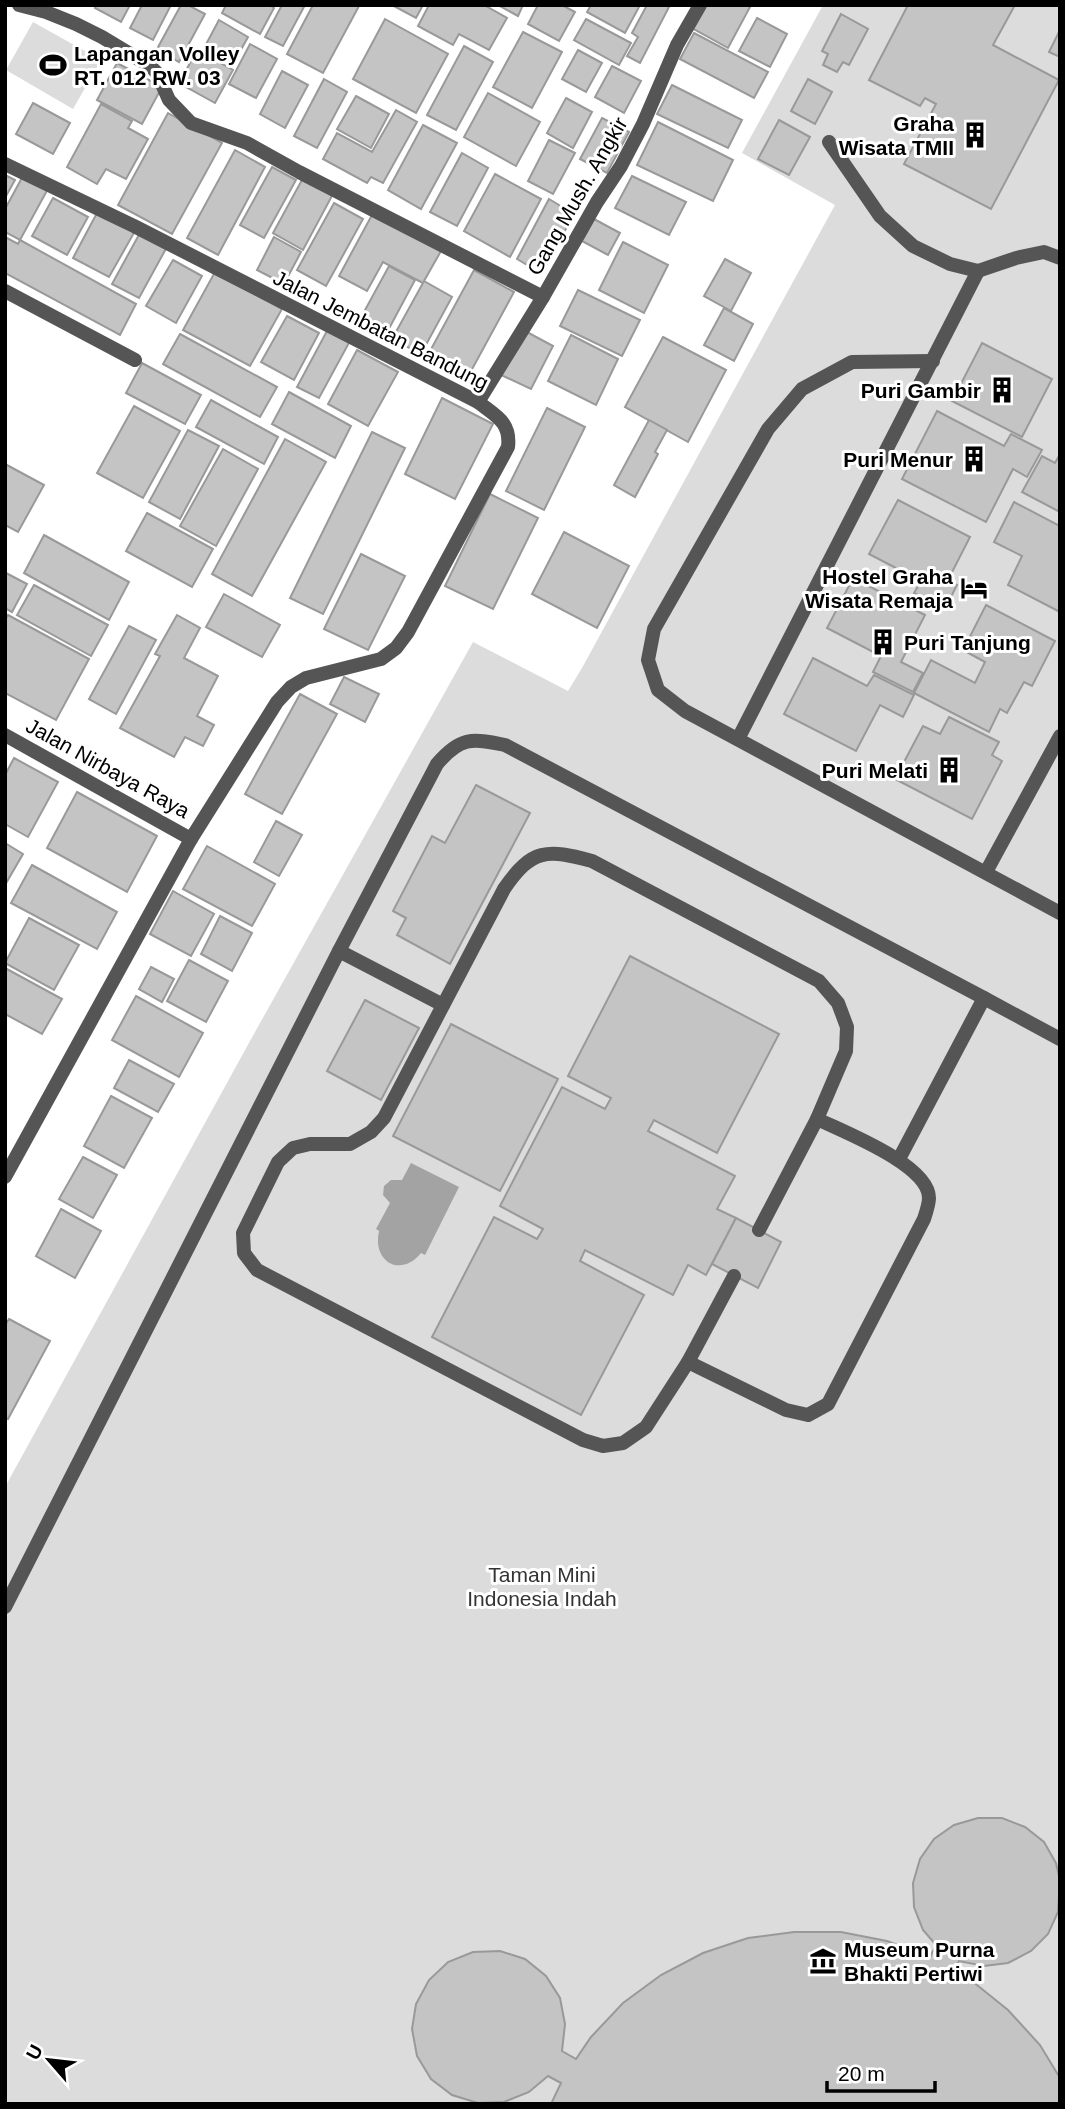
<svg xmlns="http://www.w3.org/2000/svg" width="1065" height="2109" viewBox="0 0 1065 2109" font-family="Arial,sans-serif">
	<style>
		.green { fill: #dcdcdc }
		.water { fill: #a3a3a3 }
		.building { fill: #c4c4c4; stroke: #999; stroke-width: 2 }
		.lines { fill: none; stroke-linecap: round; stroke-linejoin: round }
		.lane { stroke: #555; stroke-width: 14 }
		.street { stroke: #555; stroke-width: 14 }
		.labels { text-anchor: middle; dominant-baseline: central; stroke-width: 6; stroke-linejoin: round; paint-order: stroke }
		.poi-label { font-size: 21px; font-weight: bold; fill: #000; stroke: #fff; text-anchor: end }
		.street-label { font-size: 21px; fill: #000; stroke: #fff }
		.park-label { font-size: 21px; fill: #333; stroke: #fff }
	</style>
	<rect width="100%" height="100%" fill="#fff"/>
	<!-- green -->
	<g class="green">
		<path d="M823 5H1060V2104H5V1487L250 1041 473 642 568 691 582 668 835 205 742 153Z"/>
		<path d="M33 22 101 60 73 109 6 70Z"/>
	</g>
	<!-- water -->
	<path class="water" d="M411 1163 459 1187 425 1255 421 1253C401 1278 372 1262 379 1231L376 1229 390 1203 383 1195 384 1186 391 1180H402Z"/>
	<!-- building -->
	<g class="building">
		<path d="M96 5H130L121 22 95 8Z"/>
		<path d="M142 5H171L153 40 130 28Z"/>
		<path d="M181 5H188L205 14 179 62 157 49Z"/>
		<path d="M226 5H270L274 8 260 34 222 13Z"/>
		<path d="M282 5H305L283 46 265 37Z"/>
		<path d="M313 5 359 6 323 73 287 54Z"/>
		<path d="M392 5H423L416 18Z"/>
		<path d="M429 5H484L507 18 489 50 459 34 453 45 418 26Z"/>
		<path d="M498 5H523L518 16Z"/>
		<path d="M538 5H562L575 12 559 41 528 24Z"/>
		<path d="M591 5H640L625 33 587 12Z"/>
		<path d="M647 5H665L669 7 640 63 627 56 638 37 632 33Z"/>
		<path d="M704 5H746L750 7 728 48 692 28Z"/>
		<path d="M908 5H1015L993 45 1059 80 991 209 904 164 936 104 925 98 920 106 869 80Z"/>
		<path d="M841 14 868 29 849 65 843 62 837 72 823 65 828 54 822 51Z"/>
		<path d="M757 18 787 34 770 67 739 51Z"/>
		<path d="M385 19 448 54 416 113 353 79Z"/>
		<path d="M586 19 631 43 619 65 574 40Z"/>
		<path d="M219 20 248 37 233 64 204 48Z"/>
		<path d="M1060 30V57L1049 52Z"/>
		<path d="M523 32 562 52 532 108 493 87Z"/>
		<path d="M694 33 768 72 754 98 680 59Z"/>
		<path d="M250 44 277 59 256 98 229 84Z"/>
		<path d="M464 46 493 62 456 130 427 115Z"/>
		<path d="M197 50 233 70 215 103 179 83Z"/>
		<path d="M578 50 602 63 586 92 562 79Z"/>
		<path d="M117 63 162 87 142 124 97 100Z"/>
		<path d="M612 66 641 81 624 113 595 97Z"/>
		<path d="M282 71 308 85 285 128 260 114Z"/>
		<path d="M324 79 347 92 317 148 294 136Z"/>
		<path d="M808 79 832 92 815 124 791 111Z"/>
		<path d="M672 85 742 120 728 148 657 114Z"/>
		<path d="M488 93 540 122 516 166 464 137Z"/>
		<path d="M356 96 389 114 371 148 337 129Z"/>
		<path d="M566 98 592 112 573 148 547 133Z"/>
		<path d="M33 103 70 123 53 154 16 134Z"/>
		<path d="M101 104 132 121 128 128 148 139 126 179 106 169 97 184 67 167Z"/>
		<path d="M396 110 417 122 383 183 371 177 367 183 323 159 337 133 372 152Z"/>
		<path d="M168 113 222 143 172 234 118 205Z"/>
		<path d="M602 118 629 132 607 173 580 159Z"/>
		<path d="M779 120 810 137 789 175 758 159Z"/>
		<path d="M658 122 733 160 713 201 637 165Z"/>
		<path d="M423 125 457 143 421 209 388 190Z"/>
		<path d="M549 140 575 153 553 194 528 181Z"/>
		<path d="M235 150 265 167 218 255 187 238Z"/>
		<path d="M462 153 488 168 457 226 430 212Z"/>
		<path d="M272 167 296 180 264 238 240 225Z"/>
		<path d="M24 174 49 187 20 240 5 232V209Z"/>
		<path d="M495 174 541 199 510 257 464 231Z"/>
		<path d="M5 175 15 180 5 198Z"/>
		<path d="M632 176 686 202 669 235 615 208Z"/>
		<path d="M303 178 333 194 303 250 273 233Z"/>
		<path d="M53 198 88 217 67 255 32 236Z"/>
		<path d="M549 199 574 214 544 269 535 264 532 268 517 259Z"/>
		<path d="M334 203 363 219 326 286 297 270Z"/>
		<path d="M98 211 135 231 109 277 73 258Z"/>
		<path d="M373 213 441 251 424 281 452 297 421 354 392 339 423 283 383 262 367 291 339 276Z"/>
		<path d="M594 219 620 233 608 255 582 241Z"/>
		<path d="M141 231 168 245 139 298 112 284Z"/>
		<path d="M5 237 18 244 20 240 136 304 120 335 5 273Z"/>
		<path d="M274 237 301 252 284 284 257 270Z"/>
		<path d="M623 242 668 265 644 313 599 290Z"/>
		<path d="M725 259 751 273 731 311 704 296Z"/>
		<path d="M173 260 202 276 176 323 146 306Z"/>
		<path d="M389 266 415 280 385 336 359 321Z"/>
		<path d="M474 270 514 292 470 373 430 351Z"/>
		<path d="M215 272 282 309 250 366 183 330Z"/>
		<path d="M578 290 640 320 622 356 560 326Z"/>
		<path d="M724 308 753 324 734 361 704 345Z"/>
		<path d="M287 316 319 333 294 380 261 362Z"/>
		<path d="M328 329 350 341 319 398 297 387Z"/>
		<path d="M525 331 553 346 531 389 499 374Z"/>
		<path d="M180 334 277 387 260 417 163 364Z"/>
		<path d="M571 335 618 359 596 405 548 381Z"/>
		<path d="M663 337 726 370 688 442 625 407Z"/>
		<path d="M982 343 1052 379 1022 437 952 401Z"/>
		<path d="M357 350 398 372 368 426 328 404Z"/>
		<path d="M142 363 201 395 185 424 126 393Z"/>
		<path d="M289 392 351 426 335 458 272 424Z"/>
		<path d="M442 398 493 424 455 499 405 474Z"/>
		<path d="M211 400 278 437 264 464 196 427Z"/>
		<path d="M134 406 180 431 143 498 97 473Z"/>
		<path d="M547 408 585 427 544 510 506 491Z"/>
		<path d="M937 411 1004 446 1011 434 1042 450 1027 477 1013 469 986 522 902 479Z"/>
		<path d="M649 420 667 430 655 452 658 454 635 497 614 485Z"/>
		<path d="M188 430 219 446 180 519 149 502Z"/>
		<path d="M372 432 405 448 323 614 290 598Z"/>
		<path d="M285 439 326 462 252 596 212 574Z"/>
		<path d="M223 449 258 469 216 546 180 526Z"/>
		<path d="M1060 454V512L1022 492 1042 456 1055 463Z"/>
		<path d="M5 464 44 485 18 532 5 525Z"/>
		<path d="M490 494 538 518 493 609 445 586Z"/>
		<path d="M898 500 970 537 948 580 957 585 945 609 914 593 921 581 869 554Z"/>
		<path d="M1014 502 1060 526V612L1008 585 1022 556 994 542Z"/>
		<path d="M147 513 213 549 192 587 126 551Z"/>
		<path d="M564 532 629 566 597 628 532 594Z"/>
		<path d="M44 535 129 582 109 620 24 573Z"/>
		<path d="M361 554 405 576 368 650 324 629Z"/>
		<path d="M6 573 27 584 12 612 5 608Z"/>
		<path d="M853 578 925 615 901 662 923 673 913 692 873 672 881 656 827 628Z"/>
		<path d="M34 585 108 625 91 656 17 615Z"/>
		<path d="M224 594 280 625 262 657 206 627Z"/>
		<path d="M986 605 1055 641 1032 686 1024 682 1007 713 1000 709 989 732 914 693 931 660 975 683 985 662 963 650Z"/>
		<path d="M8 615 89 659 56 720 5 693V620Z"/>
		<path d="M177 615 200 628 184 658 218 676 197 716 214 725 203 746 185 737 174 757 120 728 160 656 155 654Z"/>
		<path d="M129 626 156 640 116 714 89 699Z"/>
		<path d="M813 658 867 686 874 675 914 695 903 717 880 705 856 751 784 714Z"/>
		<path d="M344 677 379 694 365 722 330 704Z"/>
		<path d="M300 694 337 714 282 814 245 794Z"/>
		<path d="M949 717 999 742 992 755 1002 761 972 819 895 779 923 726 940 734Z"/>
		<path d="M14 758 58 782 28 837 5 824V775Z"/>
		<path d="M476 785 530 813 450 964 397 935 406 918 393 911 432 836 445 843Z"/>
		<path d="M77 792 157 836 127 892 47 848Z"/>
		<path d="M276 821 302 835 279 876 254 862Z"/>
		<path d="M5 843 23 854 5 885Z"/>
		<path d="M207 846 275 884 252 926 183 889Z"/>
		<path d="M32 865 117 912 97 949 11 903Z"/>
		<path d="M173 891 214 914 191 956 150 934Z"/>
		<path d="M220 916 252 933 232 971 201 954Z"/>
		<path d="M29 918 79 945 54 990 5 963Z"/>
		<path d="M630 956 779 1034 717 1153 654 1120 648 1131 735 1176 717 1209 736 1218 706 1275 688 1265 673 1295 585 1250 580 1261 644 1295 581 1415 432 1337 494 1217 537 1239 543 1229 500 1206 562 1087 605 1109 611 1098 568 1076Z"/>
		<path d="M189 960 228 981 206 1022 167 1001Z"/>
		<path d="M151 967 174 979 162 1002 139 989Z"/>
		<path d="M5 968 62 999 42 1034 5 1014Z"/>
		<path d="M136 996 203 1033 179 1077 112 1040Z"/>
		<path d="M365 1000 419 1028 381 1100 327 1071Z"/>
		<path d="M451 1024 558 1079 500 1191 393 1136Z"/>
		<path d="M129 1060 174 1084 158 1112 114 1088Z"/>
		<path d="M111 1096 152 1118 124 1168 84 1146Z"/>
		<path d="M83 1157 117 1175 93 1218 59 1199Z"/>
		<path d="M61 1209 101 1231 75 1278 36 1256Z"/>
		<path d="M736 1218 781 1242 758 1288 712 1264Z"/>
		<path d="M9 1319 50 1341 8 1419 5 1418V1325Z"/>
		<path d="M978 1818H1002L1025 1827 1044 1842 1056 1863 1060 1880 1058 1912 1048 1934 1031 1951 1008 1963 984 1966 959 1961 954 1970 972 1981 1008 2010 1040 2045 1060 2078V2104H551L561 2083 548 2076 529 2092 504 2102 478 2103 452 2095 431 2079 417 2056 412 2029 416 2004 429 1980 448 1962 473 1952 500 1951 525 1959 546 1976 560 1998 565 2024 562 2051 576 2059 591 2037 623 2003 661 1975 703 1953 748 1938 794 1932H841L887 1941 930 1957 936 1945 923 1930 914 1907 913 1883 920 1859 934 1839 954 1825Z"/>
	</g>
	<g class="lines">
		<!-- lane -->
		<g class="lane">
			<path d="M829 142 880 216 913 246 950 264 978 271 1016 258 1044 252 1060 258"/>
			<path d="M933 361 852 362 802 389 768 429 654 629 648 660 658 690 685 711 1060 913"/>
			<path d="M738 739 978 271"/>
			<path d="M986 872 1060 736"/>
			<path d="M339 951 443 1005"/>
			<path d="M899 1159 984 998"/>
			<path d="M5 1177 191 839"/>
			<path d="M734 1276 688 1362 646 1427 623 1443 603 1446 583 1440 257 1270 244 1253 243 1233 278 1162 293 1148 310 1144H350L371 1132 384 1118 504 889C532 848 547 849 592 861L819 981 838 1003 847 1027 846 1051 817 1119 759 1230"/>
			<path d="M688 1362 786 1410 808 1415 828 1404 924 1219C926 1213 929 1204 929 1198 929 1165 844 1132 817 1119"/>
			<path d="M5 1607 339 951 437 764C460 737 471 738 505 745L984 998 1060 1039"/>
		</g>
		<!-- street -->
		<g class="street">
			<path d="M19 5 46 12 76 24 102 37 150 66 157 73 169 100 191 123 247 143 299 172 543 297"/>
			<path d="M5 164 134 226 478 402C496 416 511 422 508 447L408 632 396 648 381 659 306 678 291 687 277 702 191 839 5 735"/>
			<path d="M5 291 135 360"/>
			<path d="M478 402 543 297 597 202 621 166 643 124 677 45 700 5"/>
		</g>
	</g>
	<!-- icons -->
	<defs>
		<g id="stadium-bare" transform="scale(2.1)"><path d="M0-5a6.5 5 0 1 0 0 10a6.5 5 0 1 0 0-10ZM-3.5-1.8h7v3.6h-7Z" fill="#000" stroke="#fff" stroke-width="2.5" paint-order="stroke"/></g>
		<g id="building-bare" transform="scale(2.1)"><path d="M-4-6H4V6H1V3H-1V6H-4ZM-2.5-4.3h1.7v1.8h-1.7ZM.8-4.3h1.7v1.8H.8ZM-2.5-1h1.7V.8h-1.7ZM.8-1h1.7V.8H.8Z" fill="#000" stroke="#fff" stroke-width="2.5" paint-order="stroke"/></g>
		<g id="hotel-bare" transform="scale(2.1)"><path d="M-6-4.5h1.5V1H6V5H4.5V3h-9V5H-6ZM-4 0a1.8 1.8 0 1 1 3.6 0ZM.5 0V-2.5h3Q6-2.5 6 0Z" fill="#000" stroke="#fff" stroke-width="2.5" paint-order="stroke"/></g>
		<g id="museum-bare" transform="scale(2.1)"><path d="M0-6L6-3V-2H-6V-3ZM-5-1h2V3h-2ZM-1-1h2V3h-2ZM3-1h2V3H3ZM-6 4H6V6H-6Z" fill="#000" stroke="#fff" stroke-width="2.5" paint-order="stroke"/></g>
	</defs>
	<g fill-rule="evenodd">
		<use href="#stadium-bare" x="53" y="65"/>
		<use href="#building-bare" x="975" y="135"/>
		<use href="#building-bare" x="1002" y="390"/>
		<use href="#building-bare" x="974" y="459"/>
		<use href="#hotel-bare" x="974" y="588"/>
		<use href="#building-bare" x="883" y="642"/>
		<use href="#building-bare" x="949" y="770"/>
		<use href="#museum-bare" x="823" y="1961"/>
	</g>
	<g class="labels">
		<!-- poi labels -->
		<g class="poi-label">
			<text x="74" y="53" text-anchor="start">Lapangan Volley<tspan x="74" dy="24">RT. 012 RW. 03</tspan></text>
			<text x="954" y="123">Graha<tspan x="954" dy="24">Wisata TMII</tspan></text>
			<text x="981" y="390">Puri Gambir</text>
			<text x="953" y="459">Puri Menur</text>
			<text x="953" y="576">Hostel Graha<tspan x="953" dy="24">Wisata Remaja</tspan></text>
			<text x="904" y="642" text-anchor="start">Puri Tanjung</text>
			<text x="928" y="770">Puri Melati</text>
			<text x="844" y="1949" text-anchor="start">Museum Purna<tspan x="844" dy="24">Bhakti Pertiwi</tspan></text>
		</g>
		<!-- street labels -->
		<g class="street-label">
			<text transform="translate(577 196) rotate(-60)">Gang Mush. Angkir</text>
			<text transform="translate(381 330) rotate(27)">Jalan Jembatan Bandung</text>
			<text transform="translate(108 768) rotate(29)">Jalan Nirbaya Raya</text>
		</g>
		<!-- park labels -->
		<g class="park-label">
			<text x="542" y="1574">Taman Mini<tspan x="542" dy="24">Indonesia Indah</tspan></text>
		</g>
	</g>
	<!-- border -->
	<rect width="1065" height="2109" fill="none" stroke="#000000" stroke-width="14"/>
	<!-- north arrow -->
	<g transform="translate(49 2060) rotate(298)" stroke="#ffffff" stroke-width="5" paint-order="stroke">
	<path d="M0-5L12 26L0 18L-12 26Z" fill="#000000"/>
	<text y="-10" font-size="19" font-weight="bold" text-anchor="middle" fill="#000000">U</text>
	</g>
	<!-- scale -->
	<path d="M827 2081v10h108v-10" fill="none" stroke="#000000" stroke-width="3.5"/>
	<text x="838" y="2081" font-size="21" fill="#000000" stroke="#ffffff" stroke-width="5" paint-order="stroke">20 m</text>
</svg>
